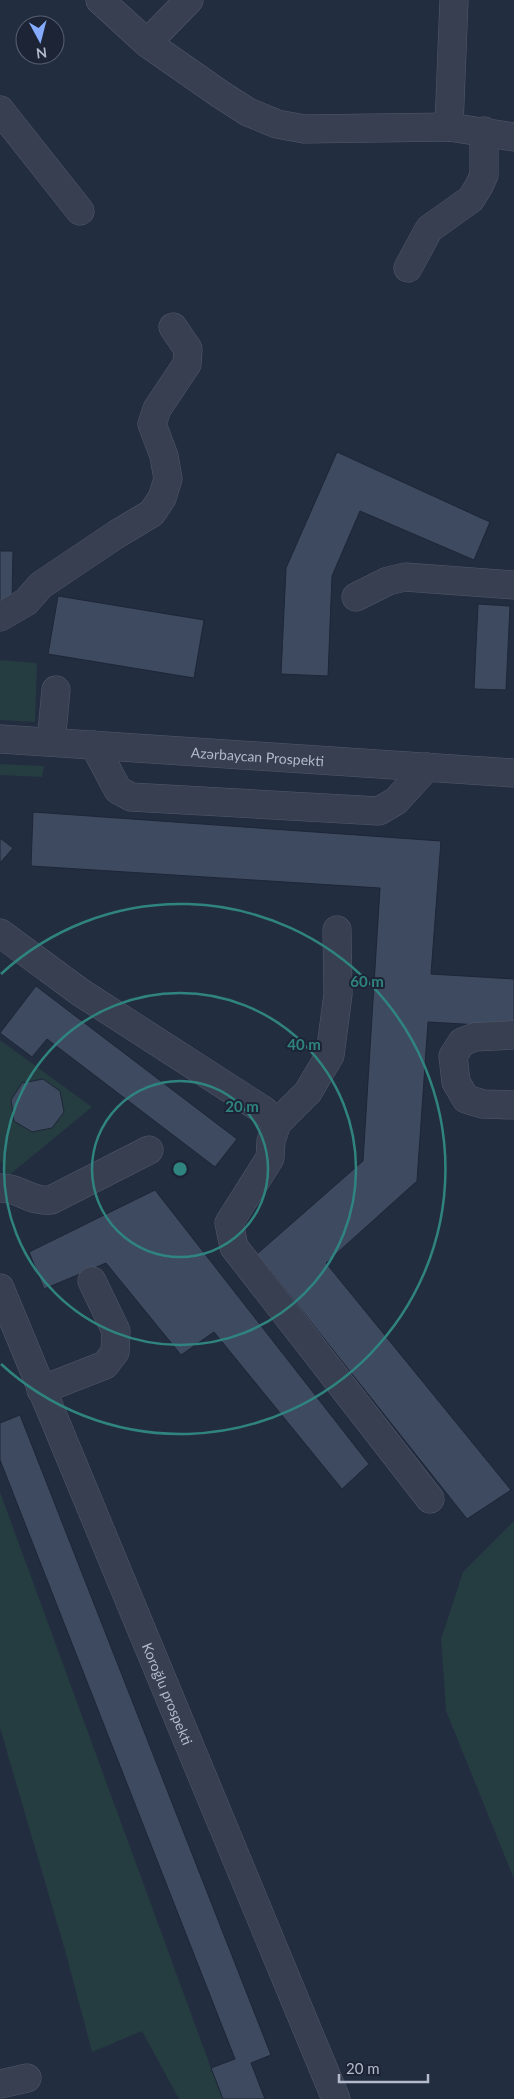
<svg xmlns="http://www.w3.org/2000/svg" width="514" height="2099" viewBox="0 0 514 2099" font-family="Lato,sans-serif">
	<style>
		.green { fill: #253c41 }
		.building { fill: #3e4a60; stroke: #1e2637 }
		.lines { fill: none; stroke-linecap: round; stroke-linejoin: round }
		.minor-casing { stroke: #525a6a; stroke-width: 29 }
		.minor { stroke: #373f50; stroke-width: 28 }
		.ring { fill: none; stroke: #308480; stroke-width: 2.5 }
		.labels { text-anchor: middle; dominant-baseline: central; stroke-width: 4; stroke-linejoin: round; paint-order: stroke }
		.street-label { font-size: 14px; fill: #b3baca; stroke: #1c2435 }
		.centre { fill: #308480; stroke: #1c2435; stroke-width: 2.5 }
		.ring-label { font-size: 15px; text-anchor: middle; font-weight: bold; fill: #308480; stroke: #1c2435; stroke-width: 4; stroke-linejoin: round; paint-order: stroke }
	</style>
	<rect width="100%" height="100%" fill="#232d40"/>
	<!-- green -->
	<g class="green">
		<path d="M0 660 37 663 35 722 0 720Z"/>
		<path d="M0 764 44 766 42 777 0 775Z"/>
		<path d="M0 1040 92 1107 8 1176 0 1159Z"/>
		<path d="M0 1492 211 2068 223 2099H179L142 2031 92 2052 66 1954 0 1728Z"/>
		<path d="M514 1521V1879L446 1711 441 1639 463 1572Z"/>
	</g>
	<!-- building -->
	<g class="building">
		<path d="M337 452 490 522 474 560 360 511 332 576 328 676 281 674 286 568Z"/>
		<path d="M0 551H13L12 601H0Z"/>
		<path d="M58 596 204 620 194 678 48 654Z"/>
		<path d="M478 604 510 606 506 690 474 689Z"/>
		<path d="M33 812 441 841 431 974 514 979V1027L428 1022 417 1181 326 1263 511 1490 467 1519 257 1254 363 1161 380 888 31 866Z"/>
		<path d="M0 838 13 848 0 863Z"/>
		<path d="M36 986 237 1139 215 1167 47 1039 32 1057 0 1033Z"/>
		<path d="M43 1079 60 1091 64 1112 52 1128 32 1132 14 1121 11 1100 22 1083Z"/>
		<path d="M155 1190 369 1464 342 1489 214 1332 181 1355 106 1263 44 1289 29 1252Z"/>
		<path d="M20 1415 271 2055 251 2063 265 2099H223L211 2068 235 2059 0 1460V1423Z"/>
	</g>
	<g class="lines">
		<!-- minor casing -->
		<g class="minor-casing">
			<g id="minor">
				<path d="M100 0 147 43 220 94 248 112 277 124 304 129 449 127 514 137"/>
				<path d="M147 43 189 0"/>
				<path d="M0 110 80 211"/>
				<path d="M449 127 454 0"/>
				<path d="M408 268 429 229 471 199 479 186 484 175V131"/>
				<path d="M356 597 388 581 405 577 514 585"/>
				<path d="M0 617 26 602 41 585 117 534 152 513 162 498 168 479 164 456 152 424 157 409 187 364 188 349 173 327"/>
				<path id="s1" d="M0 739 514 773"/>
				<path d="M51 742 56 690"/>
				<path d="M94 745 118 790 131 797 379 811 396 801 427 767"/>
				<path d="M0 933 80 992 263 1110 277 1123 271 1141 270 1158 229 1223 234 1247 430 1499"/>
				<path d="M514 1035 475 1037 462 1042 453 1056 456 1082 466 1099 483 1104 514 1105"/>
				<path d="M277 1123 308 1092 330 1055 338 994 337 930"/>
				<path d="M0 1188C18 1187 32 1203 51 1200L149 1150"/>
				<path id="s2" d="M0 1288 336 2099"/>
				<path d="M41 1390 105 1365 115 1352 116 1331 92 1281"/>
				<path d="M0 2084 27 2078"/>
			</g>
		</g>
		<!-- minor -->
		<use href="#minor" class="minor"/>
	</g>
	<!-- distance rings -->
	<g class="ring">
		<circle cx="180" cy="1169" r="88"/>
		<circle cx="180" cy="1169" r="176"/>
		<path d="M1 974A265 265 0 1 1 1 1364"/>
	</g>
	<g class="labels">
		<!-- street labels -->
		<g class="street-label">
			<text stroke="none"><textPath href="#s1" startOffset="258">Azərbaycan Prospekti</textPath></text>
			<text stroke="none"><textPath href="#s2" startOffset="439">Koroğlu prospekti</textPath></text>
		</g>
	</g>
	<circle cx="180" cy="1169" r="8" class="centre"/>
	<g class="ring-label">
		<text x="367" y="987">60 m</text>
		<text x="304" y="1050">40 m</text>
		<text x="242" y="1112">20 m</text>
	</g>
	<!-- north arrow -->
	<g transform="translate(40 40) rotate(173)"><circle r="24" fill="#1c2435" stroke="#586071"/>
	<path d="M0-4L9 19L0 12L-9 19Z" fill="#84abfe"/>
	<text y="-8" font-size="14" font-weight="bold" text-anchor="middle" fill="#b3baca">N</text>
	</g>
	<!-- scale -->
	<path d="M339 2074v8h89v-8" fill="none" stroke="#b3baca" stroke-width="2.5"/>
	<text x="346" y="2074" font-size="15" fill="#b3baca" stroke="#1c2435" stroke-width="4" paint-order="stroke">20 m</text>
</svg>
